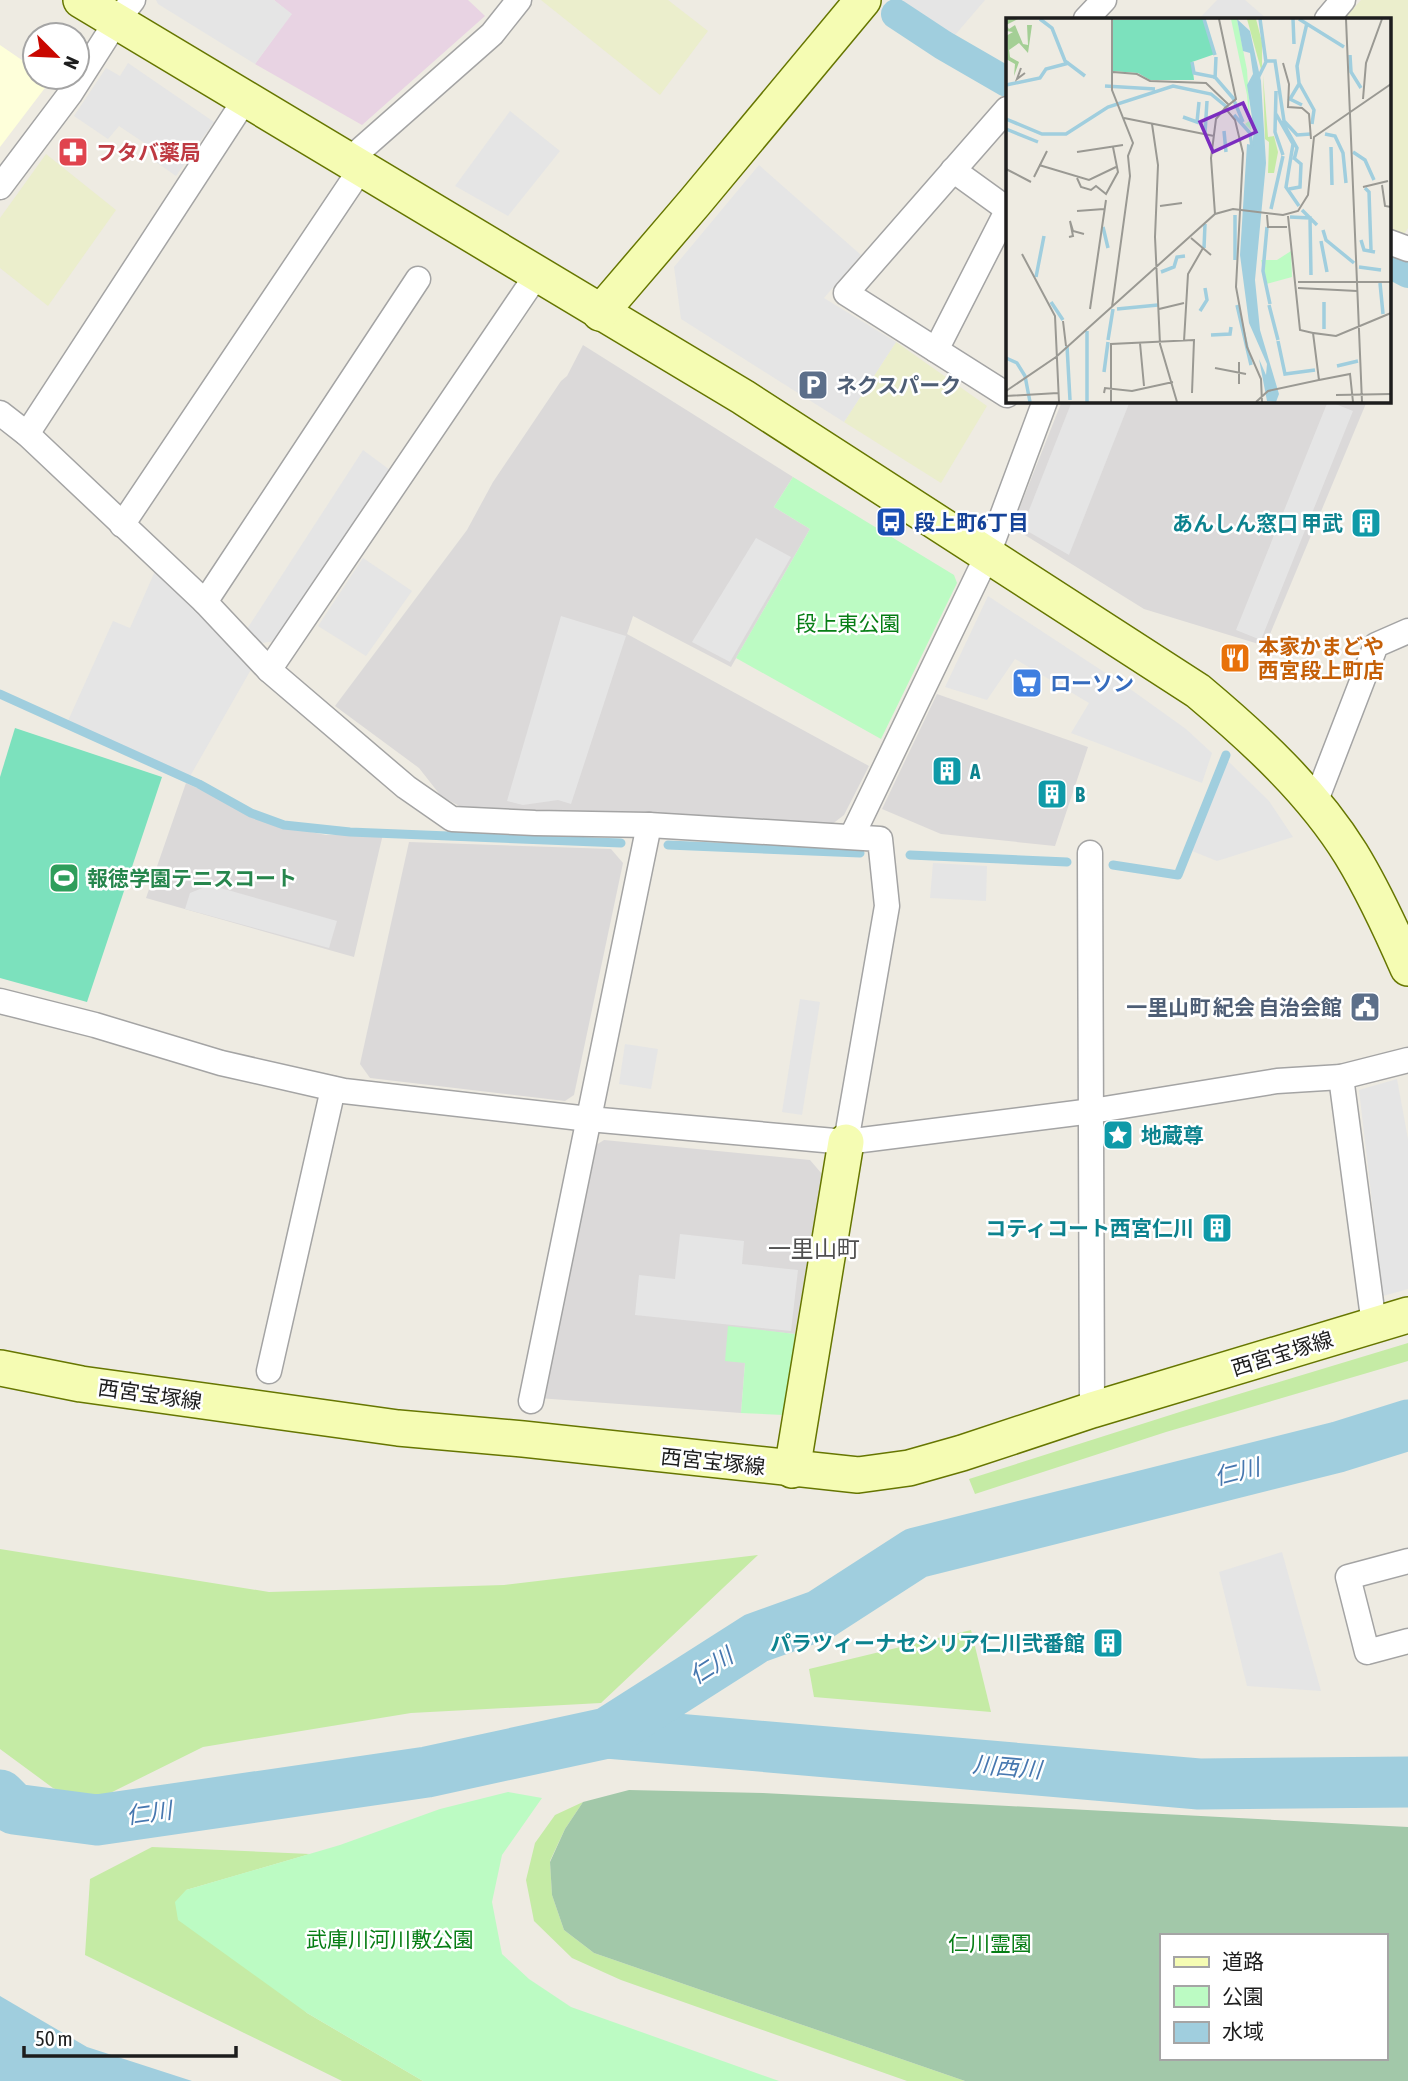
<svg xmlns="http://www.w3.org/2000/svg" width="1408" height="2081" viewBox="0 0 1408 2081" font-family="'Asap Condensed','Noto Sans JP',sans-serif">
	<style>
		.residential { fill: #dbd9d9 }
		.industrial { fill: #e8d3e3 }
		.education { fill: #feffda }
		.farmland { fill: #ebeecc }
		.grass { fill: #c5eba5 }
		.cemetery { fill: #a2c8a9; fill-rule: evenodd }
		.park { fill: #bcfbc3 }
		.pitch { fill: #7ce1bd }
		.parking { fill: #e5e5e5 }
		.water { fill: #a0cede }
		.lines { fill: none; stroke-linecap: round; stroke-linejoin: round }
		.stream { stroke: #a0cede; stroke-width: 9 }
		.canal { stroke: #a0cede; stroke-width: 30 }
		.river { stroke: #a0cede; stroke-width: 51 }
		.street-casing { stroke: #a4a4a4; stroke-width: 27 }
		.secondary-casing { stroke: #667601; stroke-width: 38 }
		.street { stroke: #fff; stroke-width: 24 }
		.secondary { stroke: #f5fcb3; stroke-width: 35 }
		.labels { text-anchor: middle; dominant-baseline: central; stroke-width: 5; stroke-linejoin: round; paint-order: stroke }
		.health-label { font-size: 21px; font-weight: bold; fill: #be3a42; stroke: #fff; text-anchor: start }
		.service-label { font-size: 21px; font-weight: bold; fill: #4e5e75; stroke: #fff; text-anchor: start }
		.transit-label { font-size: 21px; font-weight: bold; fill: #164399; stroke: #fff; text-anchor: start }
		.culture-label { font-size: 21px; font-weight: bold; fill: #0d838f; stroke: #fff; text-anchor: end }
		.park-label { font-size: 21px; fill: #077e15; stroke: #fff }
		.food-label { font-size: 21px; font-weight: bold; fill: #c56008; stroke: #fff; text-anchor: start }
		.shop-label { font-size: 21px; font-weight: bold; fill: #366cbe; stroke: #fff; text-anchor: start }
		.leisure-label { font-size: 21px; font-weight: bold; fill: #27864d; stroke: #fff; text-anchor: start }
		.street-label { font-size: 21px; fill: #1d1d1d; stroke: #fff }
		.neighbourhood-label { font-size: 23px; fill: #505050; stroke: #fff }
		.water-label { font-size: 23px; font-style: italic; fill: #4677af; stroke: #fff }
		.inset-river { fill: none; stroke: #a0cede; stroke-width: 3.5 }
		.inset-road { fill: none; stroke: #9a9993; stroke-width: 2 }
		.view { fill: #7b2cbf; fill-opacity: 0.15; stroke: #7b2cbf; stroke-width: 3.5 }
		.inset-edge { fill: none; stroke: #1d1d1d; stroke-width: 3.5 }
	</style>
	<rect width="100%" height="100%" fill="#eeebe2"/>
	<!-- residential -->
	<g class="residential">
		<path d="M583 345 793 477 774 507 810 529 731 667 633 616 627 634 869 766 844 815 831 825 461 807 441 796 419 768 335 706 467 530 493 482 561 381 567 376Z"/>
		<path d="M1062 401H1367L1265 646 1144 609 1012 527Z"/>
		<path d="M937 694 1088 747 1055 846 941 834 882 809Z"/>
		<path d="M186 783 280 826 326 835 383 834 354 957 146 898Z"/>
		<path d="M409 842 611 849 623 863 574 1095 565 1101 370 1078 360 1064Z"/>
		<path d="M604 1140 810 1160 822 1174 795 1334 728 1327 745 1363 741 1413 538 1398 590 1149Z"/>
	</g>
	<!-- industrial -->
	<path class="industrial" d="M274 0H468L485 16 362 125 255 64 291 14Z"/>
	<!-- education -->
	<path class="education" d="M0 45 35 69V77H46L51 80 0 147Z"/>
	<!-- farmland -->
	<g class="farmland">
		<path d="M541 0H668L708 31 660 95Z"/>
		<path d="M1361 0H1408V228L1404 234 1389 229V19H1344Z"/>
		<path d="M46 154 116 210 48 306 0 268V218Z"/>
		<path d="M896 342 987 406 941 483 844 422Z"/>
	</g>
	<!-- grass -->
	<g class="grass">
		<path d="M1408 1343V1361L1166 1432 975 1494 969 1479 1186 1410Z"/>
		<path d="M0 1549 269 1592 504 1585 758 1555 601 1703 411 1713 203 1747 90 1803 53 1788 0 1749Z"/>
		<path d="M971 1630 991 1712 814 1697 809 1669Z"/>
		<path d="M583 1802 565 1829 550 1861 552 1895 564 1930 594 1953 965 2081H907L621 1980 572 1958 534 1921 526 1880 535 1843 555 1815Z"/>
		<path d="M152 1847 310 1854 186 1890 307 2013 423 2081H342L85 1955 90 1879Z"/>
	</g>
	<!-- cemetery -->
	<path class="cemetery" d="M629 1790 763 1793 1408 1827V2081H965L594 1953 564 1930 552 1895 550 1862 565 1829 583 1802ZM1161 1936H1385V2058H1161Z"/>
	<!-- park -->
	<g class="park">
		<path d="M793 477 954 575 957 583 881 739 736 658 810 529 774 507Z"/>
		<path d="M728 1326 795 1334 784 1415 741 1413 745 1363 725 1361Z"/>
		<path d="M508 1792 542 1798 502 1855 492 1902 502 1954 529 1979 571 2007 779 2081H423L307 2013 178 1920 175 1902 186 1890 340 1845 440 1809Z"/>
	</g>
	<!-- pitch -->
	<path class="pitch" d="M15 728 162 777 87 1002 0 978V777Z"/>
	<!-- parking -->
	<g class="parking">
		<path d="M156 0H274L292 14 255 64 158 4Z"/>
		<path d="M899 0H985L955 35Z"/>
		<path d="M1217 0H1245L1267 19H1199Z"/>
		<path d="M128 63 214 122 176 176 153 160 158 152 119 126 108 139 74 116 106 68 120 76Z"/>
		<path d="M510 111 560 151 508 216 455 186Z"/>
		<path d="M759 165 861 255 824 298 896 342 844 422 681 319 674 267Z"/>
		<path d="M1072 401H1130L1069 555 1022 528Z"/>
		<path d="M1328 401 1353 411 1261 640 1236 630Z"/>
		<path d="M363 450 390 470 276 641 262 643 247 629Z"/>
		<path d="M756 538 791 557 730 662 692 642Z"/>
		<path d="M363 558 412 591 366 656 318 626Z"/>
		<path d="M159 562 253 666 189 778 67 723 113 621 130 628Z"/>
		<path d="M988 596 1133 691 1186 729 1212 753 1202 783 1071 733 1089 703 1015 659 987 700 945 687Z"/>
		<path d="M561 616 626 636 571 804 558 800 523 805 507 801Z"/>
		<path d="M1227 760 1269 801 1293 837 1217 861 1192 851Z"/>
		<path d="M933 863 987 866 986 901 930 898Z"/>
		<path d="M210 885 337 921 329 948 185 909 190 893Z"/>
		<path d="M800 999 820 1002 802 1115 782 1112Z"/>
		<path d="M625 1044 658 1049 651 1089 619 1084Z"/>
		<path d="M1397 1079 1408 1139V1289L1383 1296 1359 1090Z"/>
		<path d="M680 1234 744 1241 742 1264 798 1270 791 1331 635 1315 639 1275 675 1279Z"/>
		<path d="M1282 1552 1321 1691 1247 1686 1219 1572Z"/>
	</g>
	<!-- water -->
	<path class="water" d="M0 1996 87 2047 192 2081H0Z"/>
	<g class="lines">
		<!-- stream -->
		<g class="stream">
			<path d="M0 694 199 784 251 813 284 825 350 832 621 843"/>
			<path d="M668 845 860 853"/>
			<path d="M910 855 1067 862"/>
			<path d="M1113 865 1178 875 1226 755"/>
		</g>
		<!-- canal -->
		<g class="canal">
			<path d="M896 14 943 45 1007 82"/>
			<path d="M1389 263 1408 273"/>
		</g>
		<!-- river -->
		<g class="river">
			<path d="M607 1733 1199 1784 1408 1782"/>
			<path d="M0 1795 14 1809 97 1820 427 1772 607 1733 756 1638 820 1615 916 1553 1338 1447 1408 1425"/>
		</g>
		<!-- street casing -->
		<g class="street-casing">
			<g id="street">
				<path d="M1086 19 1104 0"/>
				<path d="M1327 19 1343 0"/>
				<path d="M1007 109 846 293 1007 395"/>
				<path d="M349 160 492 34 519 0"/>
				<path d="M953 170 1007 209"/>
				<path d="M0 187 70 94 116 22 133 0"/>
				<path d="M1389 242 1408 249"/>
				<path d="M936 350 1007 211"/>
				<path d="M0 413 27 434 205 602 269 670 406 787 452 819 535 823 649 825 880 839 887 906 846 1142"/>
				<path d="M27 434 246 98"/>
				<path d="M122 525 362 167"/>
				<path d="M205 602 418 279"/>
				<path d="M269 670 538 273"/>
				<path d="M1315 803 1376 645 1408 631"/>
				<path d="M852 836 988 554 1045 401"/>
				<path d="M1090 853 1092 1410"/>
				<path d="M0 1001 95 1025 221 1063 344 1091 589 1119 846 1142 1092 1111 1277 1081 1341 1077 1408 1060"/>
				<path d="M1341 1077 1374 1325"/>
				<path d="M269 1371 333 1089"/>
				<path d="M531 1401 649 825"/>
				<path d="M1408 1561 1348 1577 1367 1652 1408 1641"/>
			</g>
		</g>
		<!-- secondary casing -->
		<g class="secondary-casing">
			<g id="secondary">
				<path d="M81 0 743 397 1198 691C1254 738 1312 791 1351 854 1373 890 1391 929 1408 968"/>
				<path d="M600 313 695 202 863 0"/>
				<path d="M0 1368 81 1384 398 1428 523 1439 858 1475 909 1468 962 1453 1092 1410 1408 1315"/>
				<path d="M792 1470 846 1142"/>
			</g>
		</g>
		<!-- street -->
		<use href="#street" class="street"/>
		<!-- secondary -->
		<use href="#secondary" class="secondary"/>
	</g>
	<!-- icons -->
	<defs>
		<g id="pharmacy-square" transform="scale(1.575)"><rect x="-9" y="-9" width="18" height="18" rx="4" fill="#e0444e" stroke="#fff"/><path d="M-2-6h4v4h4v4h-4v4h-4v-4h-4v-4h4Z" fill="#fff"/></g>
		<g id="parking-square" transform="scale(1.575)"><rect x="-9" y="-9" width="18" height="18" rx="4" fill="#5c6f8a" stroke="#fff"/><path d="M-3.5-5.5H1a3.5 3.5 0 0 1 0 7H-1V5.5H-3.5ZM-1-3.4V-.6H.8a1.4 1.4 0 0 0 0-2.8Z" fill="#fff"/></g>
		<g id="bus-square" transform="scale(1.575)"><rect x="-9" y="-9" width="18" height="18" rx="4" fill="#1a4fb4" stroke="#fff"/><path d="M-5-6H5V4H4V6H2V4H-2V6H-4V4H-5ZM-3.5-4V0h7V-4ZM-3.5 1.2v1.5H-2V1.2ZM2 1.2v1.5H3.5V1.2Z" fill="#fff"/></g>
		<g id="building-square" transform="scale(1.575)"><rect x="-9" y="-9" width="18" height="18" rx="4" fill="#0f9aa8" stroke="#fff"/><path d="M-4-6H4V6H1V3H-1V6H-4ZM-2.5-4.3h1.7v1.8h-1.7ZM.8-4.3h1.7v1.8H.8ZM-2.5-1h1.7V.8h-1.7ZM.8-1h1.7V.8H.8Z" fill="#fff"/></g>
		<g id="restaurant-square" transform="scale(1.575)"><rect x="-9" y="-9" width="18" height="18" rx="4" fill="#e8710a" stroke="#fff"/><path d="M-5-6h1v4h1v-4h1v4h1v-4h1v5L-1.5 .5V6h-2V.5L-5-1ZM5-6V6H3V1.5H1.5Q1.5-4 5-6Z" fill="#fff"/></g>
		<g id="supermarket-square" transform="scale(1.575)"><rect x="-9" y="-9" width="18" height="18" rx="4" fill="#3f7fe0" stroke="#fff"/><path d="M-6-5.5h2.5l.6 2H6L4.5 2H-2.5L-4.4-4H-6ZM-1.5 3.2a1.3 1.3 0 1 0 .1 0ZM3 3.2a1.3 1.3 0 1 0 .1 0Z" fill="#fff"/></g>
		<g id="stadium-square" transform="scale(1.575)"><rect x="-9" y="-9" width="18" height="18" rx="4" fill="#2e9e5b" stroke="#fff"/><path d="M0-5a6.5 5 0 1 0 0 10a6.5 5 0 1 0 0-10ZM-3.5-1.8h7v3.6h-7Z" fill="#fff"/></g>
		<g id="civic-square" transform="scale(1.575)"><rect x="-9" y="-9" width="18" height="18" rx="4" fill="#5c6f8a" stroke="#fff"/><path d="M-.6-6.5H3V-4.5H.6V-3L4-1V1h2V6H-6V1h2V-1L-.6-3ZM-1.2 2.5V6h2.4V2.5Z" fill="#fff"/></g>
		<g id="sight-square" transform="scale(1.575)"><rect x="-9" y="-9" width="18" height="18" rx="4" fill="#0f9aa8" stroke="#fff"/><path d="M0-6L1.8-2.2L6-1.7L2.9 1.2L3.7 5.4L0 3.3L-3.7 5.4L-2.9 1.2L-6-1.7L-1.8-2.2Z" fill="#fff"/></g>
	</defs>
	<g fill-rule="evenodd">
		<use href="#pharmacy-square" x="73" y="152"/>
		<use href="#parking-square" x="813" y="385"/>
		<use href="#bus-square" x="891" y="522"/>
		<use href="#building-square" x="1366" y="523"/>
		<use href="#restaurant-square" x="1235" y="658"/>
		<use href="#supermarket-square" x="1027" y="683"/>
		<use href="#building-square" x="947" y="771"/>
		<use href="#building-square" x="1052" y="794"/>
		<use href="#stadium-square" x="64" y="878"/>
		<use href="#civic-square" x="1365" y="1007"/>
		<use href="#sight-square" x="1118" y="1135"/>
		<use href="#building-square" x="1217" y="1228"/>
		<use href="#building-square" x="1108" y="1643"/>
	</g>
	<g class="labels">
		<!-- health labels -->
		<g class="health-label">
			<text x="96" y="152">フタバ薬局</text>
		</g>
		<!-- service labels -->
		<g class="service-label">
			<text x="836" y="385">ネクスパーク</text>
			<text x="1342" y="1007" text-anchor="end">一里山町 紀会 自治会館</text>
		</g>
		<!-- transit labels -->
		<g class="transit-label">
			<text x="914" y="522">段上町6丁目</text>
		</g>
		<!-- culture labels -->
		<g class="culture-label">
			<text x="1343" y="523">あんしん窓口 甲武</text>
			<text x="970" y="771" text-anchor="start">A</text>
			<text x="1075" y="794" text-anchor="start">B</text>
			<text x="1141" y="1135" text-anchor="start">地蔵尊</text>
			<text x="1194" y="1228">コティコート西宮仁川</text>
			<text x="1085" y="1643">パラツィーナセシリア仁川弐番館</text>
		</g>
		<!-- park labels -->
		<g class="park-label">
			<text x="848" y="623">段上東公園</text>
			<text x="390" y="1939">武庫川河川敷公園</text>
			<text x="990" y="1943">仁川霊園</text>
		</g>
		<!-- food labels -->
		<g class="food-label">
			<text x="1258" y="646">本家かまどや<tspan x="1258" dy="24">西宮段上町店</tspan></text>
		</g>
		<!-- shop labels -->
		<g class="shop-label">
			<text x="1050" y="683">ローソン</text>
		</g>
		<!-- leisure labels -->
		<g class="leisure-label">
			<text x="87" y="878">報徳学園テニスコート</text>
		</g>
		<!-- street labels -->
		<g class="street-label">
			<text transform="translate(1282 1353) rotate(-17)">西宮宝塚線</text>
			<text transform="translate(150 1394) rotate(8)">西宮宝塚線</text>
			<text transform="translate(713 1461) rotate(6)">西宮宝塚線</text>
		</g>
		<!-- neighbourhood labels -->
		<g class="neighbourhood-label">
			<text x="814" y="1249">一里山町</text>
		</g>
		<!-- water labels -->
		<g class="water-label">
			<text transform="translate(1237 1472) rotate(-14)">仁川</text>
			<text transform="translate(711 1666) rotate(-32)">仁川</text>
			<text transform="translate(1007 1767) rotate(5)">川西川</text>
			<text transform="translate(149 1813) rotate(-8)">仁川</text>
		</g>
	</g>
	<!-- overview -->
	<g transform="translate(1006 18)">
		<rect width="385" height="385" fill="#eeebe2"/>
		<path d="M241 1H250L256 24V55ZM257 57 262 119 268 118 272 134 268 155H262L263 124 259 121Z" fill="#c5eba5"/>
		<path d="M0 1H12L0 7 3 11 9 7 17 26 22 27 21 7H26L22 35 13 25 3 32 4 39 13 44 8 58 9 46 0 41V18L7 14 0 13Z" fill="#a4cf95"/>
		<path d="M225 1H231L241 52 245 112 239 106 243 103 241 77ZM285 233 286 259 260 266 255 242H271Z" fill="#bcfbc3"/>
		<path d="M198 1 209 36 186 44 188 62H144L132 55 106 53 107 2Z" fill="#7ce1bd"/>
		<path d="M231 1 244 13 255 63 260 145 249 262 254 312 273 376 270 384 261 383 253 341 260 357 261 346 243 305 234 237 241 126 246 127 248 113 241 67 247 56 244 35 237 33Z" fill="#a0cede"/>
		<path class="inset-river" d="M34 1 46 10 59 43 79 58M198 1 209 37M287 1 288 26M293 1 338 29M301 5 291 48 293 65 308 92 306 106M344 37 345 54 355 70M260 43H269L278 103 291 117 305 116M186 44 188 55 209 59 227 80 237 104M209 61 210 39M251 62 260 44 254 1M293 66 284 81 296 87M0 67 34 60 40 51 63 45M99 68 149 71M270 73 269 114 277 137M270 96 287 126 280 169 293 188M228 97 244 115 246 129M177 99 191 104 193 84M0 101 36 116H60L102 89 167 68 205 76 222 90M276 103 291 130 288 142M0 111 32 124M218 113 220 134M199 115 201 83M319 116 329 118 337 135 340 165M325 129 326 167M347 134 359 142 368 162M359 170 363 174 365 232M283 171 294 169 295 146 289 141M265 191 277 138M296 192 311 207M284 199 304 200 305 257M97 209 102 230M261 209 257 253 264 286M317 212 320 222 348 245M355 222 358 232 369 234M315 223 321 254M198 230 199 206M229 242V197M353 249 375 252M155 254 168 249 171 239 179 238M30 259 38 218M374 265 377 296M45 284 57 302M231 287 245 347M263 287 272 322M111 291 152 287M194 293 201 282 199 270M318 311V284M205 317 224 316 225 309M102 322 107 291M272 323 279 356 309 352M61 328 64 382M0 340 11 345 19 358 24 384M331 348 352 343M98 354 102 324M81 384V313"/>
		<path class="inset-road" d="M213 1 230 81 219 90 229 102 237 135 230 269 241 329 255 361 256 384M340 1 356 384M277 45 283 66 282 89 296 90 303 96 305 121M15 50 11 61 19 55M107 54 131 56 144 63 200 65 223 87M357 81 360 45 376 1M118 100 208 118M146 106 152 147 149 219 154 326 171 384M71 134 117 127M33 147 83 162 110 149M0 151 25 164M28 159 41 133M71 160 75 169 85 172 90 168 100 176 112 154 107 129M376 167 379 188 385 189M357 169 382 163M154 188 176 185M71 193 98 191M209 196 205 140 210 101 219 90M261 197 262 209H281M282 198 294 312 307 315M63 219 67 218 64 203 67 213 78 216M185 220 205 237M16 236 49 298 53 384M292 264H385M292 270 351 273M106 289 124 158 122 138 127 125 106 72V1M84 291 100 182M153 291 178 285M57 303 60 328M178 323 182 256 197 230M134 325 138 368M209 350 240 356M313 362 344 356 347 384M233 366V344M0 373 50 339 209 196 227 191 277 197 292 193 302 177 308 119 385 66M98 375 99 370 126 373 167 364M330 377 385 376M0 378 52 375M105 384V326L188 322 186 375M250 384 262 373 313 362 307 315 330 318 385 295"/>
		<path class="view" d="M237 85 250 114 207 134 194 104Z"/>
		<rect width="385" height="385" class="inset-edge"/>
	</g>
	<!-- legend -->
	<rect x="1160" y="1934" width="228" height="126" fill="#ffffff" stroke="#a5a5a5" stroke-width="2"/>
	<rect x="1174" y="1957" width="35" height="10" fill="#f5fcb3" stroke="#a5a5a5" stroke-width="2"/>
	<text x="1222" y="1969" font-size="21" fill="#1d1d1d">道路</text>
	<rect x="1174" y="1986" width="35" height="21" fill="#bcfbc3" stroke="#a5a5a5" stroke-width="2"/>
	<text x="1222" y="2004" font-size="21" fill="#1d1d1d">公園</text>
	<rect x="1174" y="2022" width="35" height="21" fill="#a0cede" stroke="#a5a5a5" stroke-width="2"/>
	<text x="1222" y="2039" font-size="21" fill="#1d1d1d">水域</text>
	<!-- north arrow -->
	<g transform="translate(56 56) rotate(114)"><circle r="33" fill="#ffffff" stroke="#a5a5a5" stroke-width="2"/>
	<path d="M0-5L12 26L0 18L-12 26Z" fill="#c90700"/>
	<text y="-10" font-size="19" font-weight="bold" text-anchor="middle" fill="#1d1d1d">N</text>
	</g>
	<!-- scale -->
	<path d="M24 2046v10h212v-10" fill="none" stroke="#1d1d1d" stroke-width="3.5"/>
	<text x="35" y="2046" font-size="21" fill="#1d1d1d" stroke="#ffffff" stroke-width="5" paint-order="stroke">50 m</text>
</svg>
